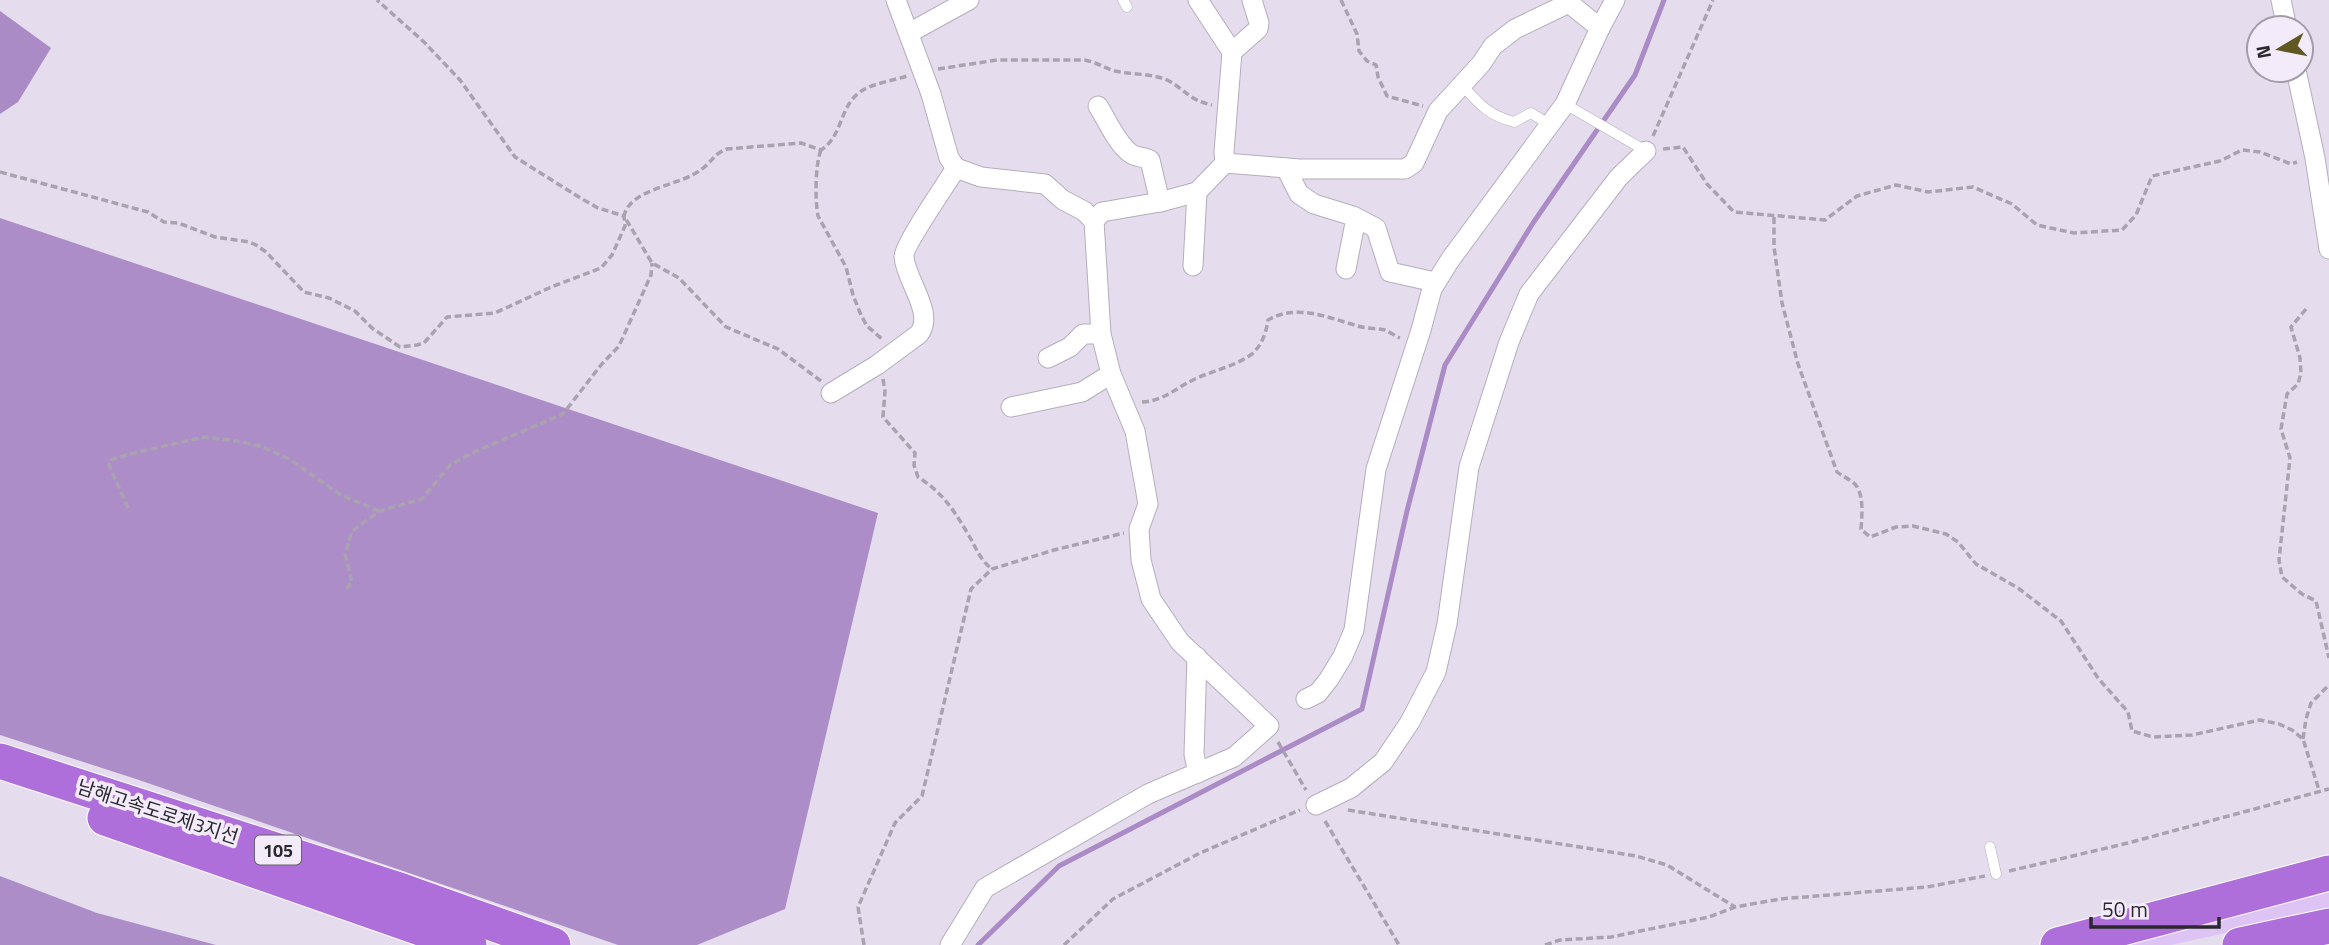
<svg xmlns="http://www.w3.org/2000/svg" width="2329" height="945" viewBox="0 0 2329 945" font-family="'Titillium Web','Noto Sans KR',sans-serif">
	<style>
		.green { fill: #dec4f4 }
		.forest { fill: #ad8dc7 }
		.water { fill: #ab8bc6 }
		.lines { fill: none; stroke-linecap: round; stroke-linejoin: round }
		.stream { stroke: #ab8bc6; stroke-width: 5 }
		.service-casing { stroke: #b5adbc; stroke-width: 11 }
		.minor-casing { stroke: #b5adbc; stroke-width: 21 }
		.motorway-casing { stroke: #fff; stroke-width: 37 }
		.path { stroke: #a9a3b0; stroke-width: 3.5; stroke-dasharray: 7 3.5; stroke-linecap: butt }
		.service { stroke: #fff; stroke-width: 10 }
		.minor { stroke: #fff; stroke-width: 19 }
		.motorway { stroke: #ae6fdb; stroke-width: 35 }
		.labels { text-anchor: middle; dominant-baseline: central; stroke-width: 7; stroke-linejoin: round; paint-order: stroke }
		.shield { fill: #f3ebfa; stroke: #66626a; stroke-width: 2 }
		.shield-label { font-size: 18px; font-weight: bold; fill: #2a272d }
		.street-label { font-size: 19px; fill: #2a272d; stroke: #f3ebfa }
	</style>
	<rect width="100%" height="100%" fill="#e5dded"/>
	<!-- green -->
	<path class="green" d="M2329 886V910L2171 945H2110Z"/>
	<!-- forest -->
	<g class="forest">
		<path d="M0 218 878 513 785 909 697 945H618L136 779 0 735Z"/>
		<path d="M0 876 97 913 216 945H0Z"/>
	</g>
	<!-- water -->
	<path class="water" d="M0 11 51 48 18 102 0 114Z"/>
	<g class="lines">
		<!-- stream -->
		<path class="stream" d="M978 945 1059 866 1362 709 1407 511 1445 365 1533 223 1635 75 1664 0"/>
		<!-- service casing -->
		<g class="service-casing">
			<g id="service">
				<path d="M1123 0 1127 7"/>
				<path d="M1462 85C1479 104 1488 115 1514 122L1531 113 1550 125"/>
				<path d="M1565 104 1646 151"/>
				<path d="M1990 847 1996 874"/>
			</g>
		</g>
		<!-- minor casing -->
		<g class="minor-casing">
			<g id="minor">
				<path d="M896 0 931 94 949 158 956 168 981 177 1045 184 1063 200 1084 211 1094 221 1101 334 1111 374 1135 431 1148 504 1139 529 1141 560 1151 599 1180 642 1269 726 1234 757 1148 794 985 888 950 945"/>
				<path d="M1198 0 1232 52 1224 152 1225 163"/>
				<path d="M2281 0 2287 28"/>
				<path d="M1600 28 1615 0"/>
				<path d="M909 33 969 0"/>
				<path d="M1232 52 1258 29 1259 23 1252 0"/>
				<path d="M2296 70 2315 158 2329 249"/>
				<path d="M1098 106C1107 120 1116 142 1130 153 1136 158 1143 156 1150 160L1160 202"/>
				<path d="M1286 168 1299 194 1314 204 1353 216 1376 228 1390 272 1435 282"/>
				<path d="M1094 221 1102 212 1160 202 1197 192 1225 163 1299 169H1405L1414 163 1438 111 1481 64 1493 46 1515 29 1569 3 1570 0"/>
				<path d="M1193 266 1197 192"/>
				<path d="M1346 269 1356 218"/>
				<path d="M1048 358 1070 347 1083 334H1101"/>
				<path d="M831 393 877 365 919 334C935 313 906 281 904 257 903 246 947 183 956 168"/>
				<path d="M1011 407 1082 392 1111 374"/>
				<path d="M1197 657 1194 754 1198 773"/>
				<path d="M1306 699 1318 693 1329 679 1343 656 1354 630 1376 469 1421 330 1432 289 1450 260 1565 104 1600 28 1569 3"/>
				<path d="M1316 805 1351 788 1383 762 1410 722 1436 672 1447 624 1469 467 1509 342 1529 294 1619 177 1646 151"/>
			</g>
		</g>
		<!-- motorway casing -->
		<g class="motorway-casing">
			<g id="motorway">
				<path d="M0 761 402 891 553 945"/>
				<path d="M105 818 469 945"/>
				<path d="M2058 945 2329 873"/>
				<path d="M2240 945 2329 926"/>
			</g>
		</g>
		<!-- path -->
		<g class="path">
			<path d="M1341 0 1357 34 1359 51 1367 61 1376 65 1378 77 1387 96 1423 106"/>
			<path d="M938 69 997 60H1084C1097 62 1104 68 1115 71 1133 75 1153 73 1169 81 1187 91 1189 100 1212 105"/>
			<path d="M1653 136 1713 0"/>
			<path d="M1663 149 1683 147 1707 184 1734 212 1825 220 1857 196 1896 185 1928 192 1973 187 2012 204 2037 225 2074 233 2122 230 2136 215 2152 176 2220 161 2242 150 2260 152 2291 164 2297 162"/>
			<path d="M821 150C815 165 815 200 818 216L846 267 853 295 861 315 867 326 882 339"/>
			<path d="M0 172 148 212 164 222 178 223 215 237 249 242 256 245 266 252 304 292 329 298 355 311 372 328 400 347 417 345 424 343 447 317 495 313 549 288 601 268 612 255 625 226 624 216 598 208 582 199 515 157 460 80 424 42 377 0"/>
			<path d="M1774 217V247L1782 303 1798 364 1837 472C1842 476 1846 477 1851 481 1865 489 1862 515 1861 529L1870 537 1896 527 1913 526 1946 534 1958 542 1976 564 2018 588 2061 621 2098 678 2128 712 2132 731 2153 737 2192 735 2260 720 2279 724 2292 730 2303 739 2319 790"/>
			<path d="M2306 309 2291 327 2300 358 2301 373 2298 384 2287 394 2281 429 2290 458 2279 560 2282 577 2302 594 2316 601 2329 658"/>
			<path d="M883 379 885 391 883 417 915 453 914 465 918 477C943 493 953 509 968 534 976 547 979 559 992 569"/>
			<path d="M821 381 778 349 726 327 679 278 652 263 624 216C630 188 681 186 702 169 713 161 713 154 727 149L801 143 821 150C843 136 839 107 860 92 873 83 892 81 907 76"/>
			<path d="M1142 402C1164 401 1177 387 1197 378 1215 370 1236 366 1252 354 1262 345 1266 333 1268 320 1297 303 1329 318 1358 326 1367 329 1377 328 1385 330 1390 332 1395 336 1400 338"/>
			<path d="M128 508 108 463 113 459 138 452 204 437 237 441 260 446 289 459 341 495 379 511"/>
			<path d="M346 589 352 582 345 554 352 531 379 511 422 499 450 465 472 453 563 414 601 365 619 346 651 275 652 263"/>
			<path d="M2303 739 2306 719 2311 703 2329 685"/>
			<path d="M1278 742 1306 790"/>
			<path d="M1348 810 1636 856 1667 865 1735 907"/>
			<path d="M1325 821 1399 945"/>
			<path d="M2009 871 2128 843 2329 789"/>
			<path d="M864 945 858 907 895 823 922 796 971 589 992 569 1054 550 1124 533"/>
			<path d="M1064 945 1113 899 1200 853 1300 810"/>
			<path d="M1545 945 1560 940 1611 937 1709 917 1735 907 1780 899 1927 887 1985 876"/>
		</g>
		<!-- service -->
		<use href="#service" class="service"/>
		<!-- minor -->
		<use href="#minor" class="minor"/>
		<!-- motorway -->
		<use href="#motorway" class="motorway"/>
	</g>
	<g class="labels">
		<!-- shield labels -->
		<rect class="shield" x="255" y="835.5" width="46" height="29" rx="5"/>
		<g class="shield-label">
			<text x="278" y="850">105</text>
		</g>
		<!-- street labels -->
		<g class="street-label">
			<text transform="translate(158 811) rotate(18)">남해고속도로제3지선</text>
		</g>
	</g>
	<!-- north arrow -->
	<g transform="translate(2280 49) rotate(260)"><circle r="33" fill="#f3ebfa" stroke="#a39da8" stroke-width="2"/>
	<path d="M0-5L12 26L0 18L-12 26Z" fill="#605723"/>
	<text y="-10" font-size="19" font-weight="bold" text-anchor="middle" fill="#2a272d">N</text>
	</g>
	<!-- scale -->
	<path d="M2091 917v10h128v-10" fill="none" stroke="#2a272d" stroke-width="3.5"/>
	<text x="2102" y="917" font-size="21" fill="#2a272d" stroke="#f3ebfa" stroke-width="5" paint-order="stroke">50 m</text>
</svg>
